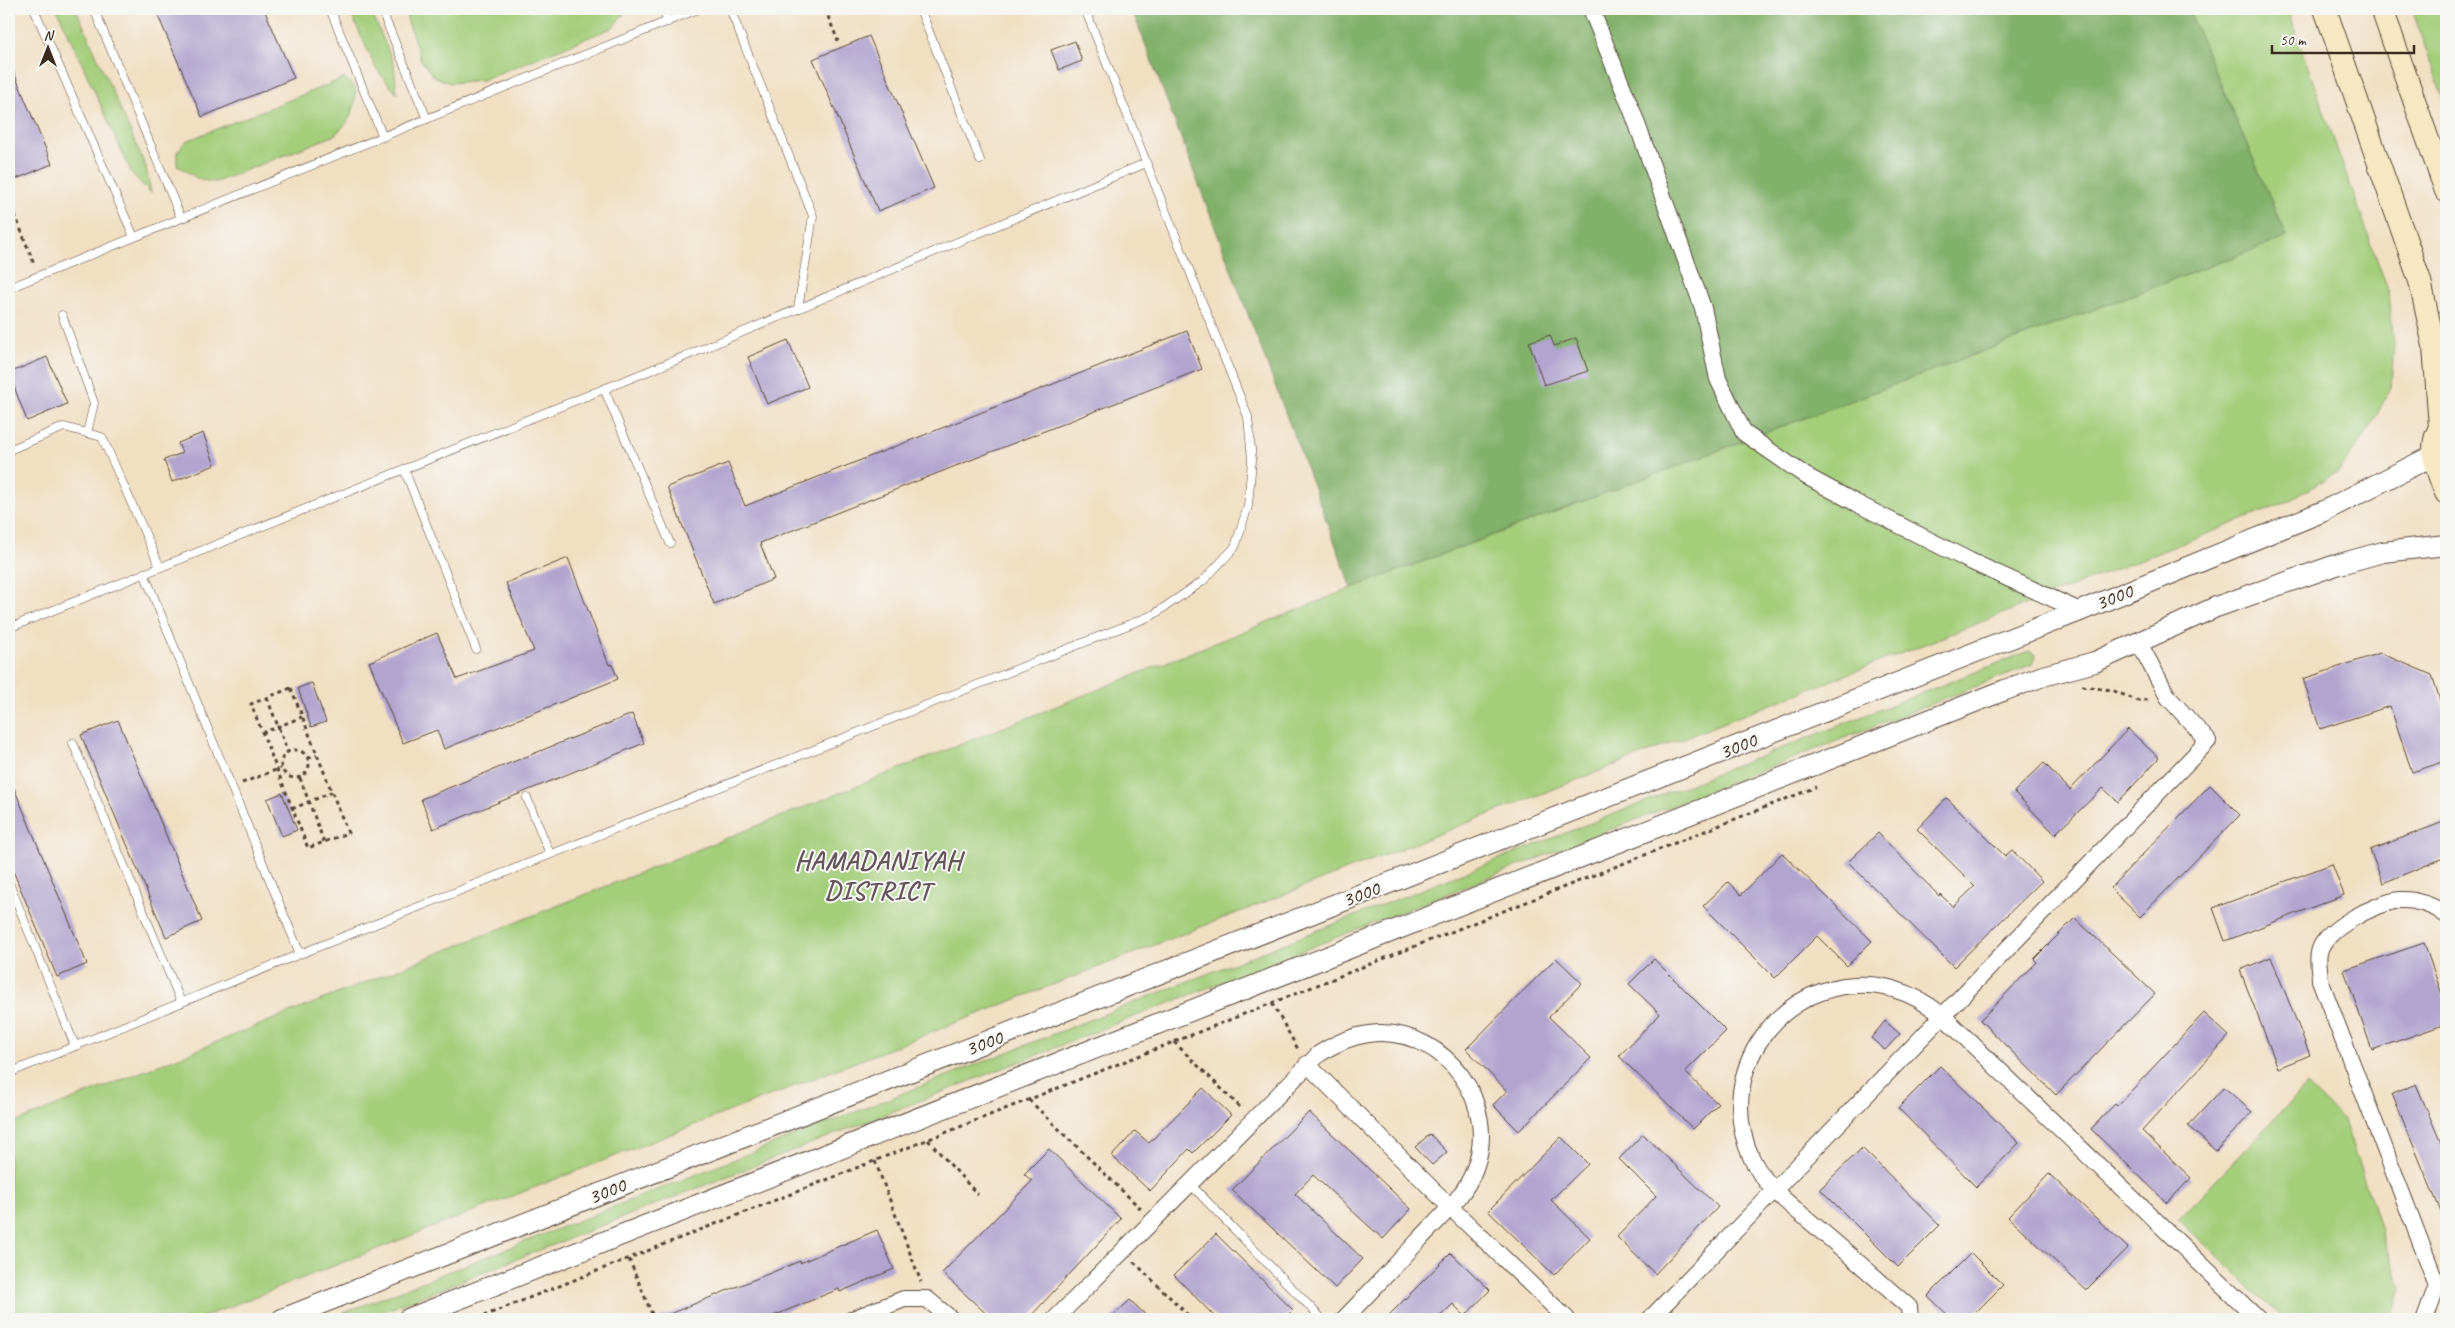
<svg xmlns="http://www.w3.org/2000/svg" width="2455" height="1328" viewBox="0 0 2455 1328" font-family="Caveat,sans-serif">
	<style>
		.green { fill: #a3ce7a; stroke: #6f7c4c }
		.forest { fill: #82b16a; stroke: #5e6e44 }
		.building { fill: #b1a4cf }
		.lines { fill: none; stroke-linecap: round; stroke-linejoin: round }
		.service-casing { stroke: #564537; stroke-width: 9 }
		.minor-casing { stroke: #564537; stroke-width: 18 }
		.tertiary-casing { stroke: #564537; stroke-width: 22 }
		.secondary-casing { stroke: #564537; stroke-width: 24 }
		.path { stroke: #564537; stroke-width: 3; stroke-dasharray: 4 4; stroke-linecap: butt }
		.service { stroke: #fff; stroke-width: 8 }
		.minor { stroke: #fff; stroke-width: 16 }
		.tertiary { stroke: #fff; stroke-width: 20 }
		.secondary { stroke: #f7e8c3; stroke-width: 22 }
		.labels { text-anchor: middle; dominant-baseline: central; stroke-width: 4; stroke-linejoin: round; paint-order: stroke }
		.street-label { font-size: 21px; fill: #3b2a1e; stroke: #f6f6f2 }
		.district-label { font-size: 26px; font-weight: bold; letter-spacing: 1px; fill: #64555c; stroke: #f6f6f2 }
	</style>
	<rect width="100%" height="100%" fill="#f6f6f2"/>
	<filter id="ink" filterUnits="userSpaceOnUse"><feTurbulence type="fractalNoise" baseFrequency=".02" numOctaves="2"/><feDisplacementMap in="SourceGraphic" scale="10" xChannelSelector="R" yChannelSelector="G"/><feConvolveMatrix kernelMatrix="1 2 1 2 8 2 1 2 1" color-interpolation-filters="sRGB"/></filter>
	<filter id="wash" filterUnits="userSpaceOnUse"><feTurbulence type="fractalNoise" baseFrequency=".0096" numOctaves="4" result="noise"/><feDisplacementMap in="SourceGraphic" scale="20" xChannelSelector="R" yChannelSelector="G"/><feGaussianBlur stdDeviation="1.12" result="paint"/><feColorMatrix in="noise" values="0 0 0 0 0 0 0 0 0 0 0 0 0 0 0 0 0 1.4 0 .05"/><feComposite in="paint" operator="in"/></filter>
	<g filter="url(#wash)">
		<rect width="100%" height="100%" fill="#f1dfc2"/>
		<!-- green -->
		<g class="green">
			<path d="M57 9H76L146 167 151 193 132 174Z"/>
			<path d="M349 9H370L394 64 397 94 376 69Z"/>
			<path d="M407 9H628L612 28 482 80 450 83 433 76 421 60 407 19Z"/>
			<path d="M2188 9H2287L2389 293 2394 344 2391 387 2370 428 2338 472 2283 504 198 1319H9V1125L1352 588 2287 237Z"/>
			<path d="M2412 9H2446V107Z"/>
			<path d="M345 78 355 88C357 110 349 123 333 136L216 182 200 180 177 165V152L186 141Z"/>
			<path d="M2029 651 2035 655 2033 664 364 1319H328Z"/>
			<path d="M2307 1085 2344 1121 2401 1288 2394 1312 2388 1319H2284L2178 1219Z"/>
		</g>
		<!-- forest -->
		<path class="forest" d="M1132 9H2188L2287 237 1352 588Z"/>
		<g id="blocks">
			<!-- building -->
			<g class="building">
				<path d="M155 9H264L294 78 202 117Z"/>
				<path d="M869 36 934 188 878 211 813 59Z"/>
				<path d="M1075 41 1082 61 1059 70 1051 50Z"/>
				<path d="M9 61 52 164 9 182Z"/>
				<path d="M1187 331 1202 369 760 543 774 579 714 604 667 487 728 463 745 506Z"/>
				<path d="M1550 335 1554 346 1576 338 1588 371 1544 385 1529 342Z"/>
				<path d="M788 340 808 387 767 404 748 357Z"/>
				<path d="M47 357 67 404 27 421 9 373Z"/>
				<path d="M203 433 215 465 172 482 164 460 182 453 178 443Z"/>
				<path d="M568 558 609 665 612 664 618 679 444 749 437 730 403 743 369 662 437 633 457 679 534 651 506 583Z"/>
				<path d="M2380 653 2432 675 2446 719V761L2412 772 2390 706 2320 729 2303 679Z"/>
				<path d="M312 683 326 722 311 727 298 688Z"/>
				<path d="M632 714 644 743 433 829 421 799Z"/>
				<path d="M118 720 202 921 166 937 81 735Z"/>
				<path d="M2128 729 2159 758 2118 802 2103 788 2055 834 2014 792 2044 763 2070 790Z"/>
				<path d="M9 776 87 964 57 977 9 861Z"/>
				<path d="M2210 785 2240 815 2140 917 2110 888Z"/>
				<path d="M282 793 297 830 282 836 267 799Z"/>
				<path d="M1947 798 2005 856 2012 850 2042 881 1954 967 1848 862 1878 833 1939 896 1940 894 1953 907 1975 886 1917 829Z"/>
				<path d="M2446 821V857L2383 883 2370 850Z"/>
				<path d="M1782 853 1872 941 1847 966 1817 936 1775 978 1703 906 1728 882 1741 895Z"/>
				<path d="M2332 864 2344 895 2225 941 2213 908Z"/>
				<path d="M2075 918 2155 994 2056 1095 1980 1020 2037 962 2034 959Z"/>
				<path d="M2424 943 2446 1006V1024L2372 1050 2344 970Z"/>
				<path d="M2271 957 2310 1055 2278 1068 2240 970Z"/>
				<path d="M1556 958 1582 983 1549 1017 1591 1058 1519 1131 1493 1105 1507 1091 1466 1049Z"/>
				<path d="M1654 959 1726 1031 1685 1072 1718 1104 1693 1129 1619 1056 1660 1014 1629 984Z"/>
				<path d="M2204 1013 2229 1036 2142 1131 2191 1178 2167 1203 2091 1129 2115 1104 2117 1106Z"/>
				<path d="M1885 1021 1900 1034 1885 1050 1871 1038Z"/>
				<path d="M1940 1066 2019 1143 1976 1187 1898 1108Z"/>
				<path d="M2416 1084 2446 1155V1224L2392 1094Z"/>
				<path d="M2224 1087 2252 1112 2216 1151 2188 1126Z"/>
				<path d="M1203 1088 1231 1115 1193 1153 1189 1149 1150 1191 1112 1156 1135 1131 1149 1143Z"/>
				<path d="M1309 1112 1411 1209 1383 1239 1313 1175 1295 1194 1363 1259 1335 1288 1232 1190Z"/>
				<path d="M1430 1134 1447 1152 1432 1165 1415 1147Z"/>
				<path d="M1643 1134 1718 1207 1655 1274 1617 1237 1656 1196 1619 1159Z"/>
				<path d="M1561 1137 1588 1164 1551 1200 1590 1238 1554 1275 1488 1211Z"/>
				<path d="M1862 1148 1940 1225 1898 1267 1820 1189Z"/>
				<path d="M1049 1149 1121 1219 1028 1319H992L942 1273 1032 1181 1024 1174Z"/>
				<path d="M2049 1174 2128 1248 2086 1290 2008 1217Z"/>
				<path d="M877 1230 894 1269 840 1292 839 1289 766 1319H657L800 1261V1263Z"/>
				<path d="M1216 1234 1293 1310 1284 1319H1217L1174 1275Z"/>
				<path d="M1451 1253 1490 1290 1465 1316 1453 1304 1437 1319H1385Z"/>
				<path d="M1971 1253 2003 1285 1969 1319H1952L1928 1296Z"/>
				<path d="M1130 1300 1150 1319H1110Z"/>
			</g>
		</g>
	</g>
	<g filter="url(#ink)">
		<use href="#blocks" fill-opacity="0" stroke="#564537" stroke-width="1"/>
		<g class="lines">
			<!-- service casing -->
			<g class="service-casing">
				<g id="service">
					<path d="M34 9 134 237"/>
					<path d="M94 9 181 218"/>
					<path d="M330 9 383 137"/>
					<path d="M381 9 427 119"/>
					<path d="M663 9 668 22"/>
					<path d="M730 9 813 216 798 309"/>
					<path d="M920 9 980 160"/>
					<path d="M9 288 698 9"/>
					<path d="M62 315 94 403 87 433"/>
					<path d="M604 389 670 543"/>
					<path d="M9 450 64 427 102 437 160 567"/>
					<path d="M404 469 476 649"/>
					<path d="M144 573 300 954"/>
					<path d="M9 628 676 360 1146 163"/>
					<path d="M73 743 181 1002"/>
					<path d="M527 798 550 854"/>
					<path d="M9 883 75 1046"/>
					<path d="M9 1073 300 954 1153 615 1203 581 1235 547 1248 506 1252 460 1248 417 1085 9"/>
					<path d="M1189 1183 1322 1319"/>
				</g>
			</g>
			<!-- minor casing -->
			<g class="minor-casing">
				<g id="minor">
					<path d="M1591 9 1633 113 1703 308 1718 379 1744 433 1806 476 1856 503 1970 561 2080 611"/>
					<path d="M1307 1064 1450 1207 1567 1319"/>
					<path d="M853 1319 904 1299H927L951 1319"/>
					<path d="M1055 1319 1319 1054C1337 1042 1357 1034 1379 1033 1447 1032 1499 1104 1475 1168 1465 1197 1440 1217 1420 1239 1395 1266 1369 1293 1344 1319"/>
					<path d="M1650 1319 2208 741 2168 697 2138 641"/>
					<path d="M1910 1319 1909 1307C1879 1281 1850 1255 1820 1230 1796 1209 1766 1189 1752 1159 1708 1065 1793 963 1893 989 1912 994 1928 1004 1943 1016L2258 1319"/>
					<path d="M2425 1319 2437 1285 2320 980C2320 972 2317 961 2319 953 2322 930 2378 902 2400 900 2415 899 2435 906 2446 915"/>
				</g>
			</g>
			<!-- tertiary casing -->
			<g class="tertiary-casing">
				<g id="tertiary">
					<path d="M282 1319 2080 611 2324 511 2434 455"/>
					<path d="M408 1319 2005 690 2043 676 2095 662 2216 607 2336 565 2383 552 2446 545"/>
				</g>
			</g>
			<!-- secondary casing -->
			<g class="secondary-casing">
				<g id="secondary">
					<path d="M2325 9 2420 281 2434 346 2440 427"/>
					<path d="M2382 9 2446 191"/>
					<path d="M2446 421C2425 441 2436 469 2446 493"/>
				</g>
			</g>
			<!-- path -->
			<g class="path">
				<path d="M825 9 838 41"/>
				<path d="M9 199 34 264"/>
				<path d="M2082 686 2111 690 2139 701 2151 699"/>
				<path d="M291 688 348 833 308 848 251 704Z"/>
				<path d="M267 698 288 752"/>
				<path d="M262 733 302 717"/>
				<circle cx="295" cy="764" r="14"/>
				<path d="M308 758 317 755"/>
				<path d="M300 778 324 842"/>
				<path d="M242 783 281 768"/>
				<path d="M292 809 332 792"/>
				<path d="M1272 1003 1299 1051"/>
				<path d="M1174 1042 1241 1108"/>
				<path d="M1029 1100 1141 1209"/>
				<path d="M928 1140 978 1195"/>
				<path d="M875 1161 921 1282"/>
				<path d="M629 1259 654 1319"/>
				<path d="M1134 1262 1192 1319"/>
				<path d="M476 1319 1816 787"/>
			</g>
			<!-- service -->
			<use href="#service" class="service"/>
			<!-- minor -->
			<use href="#minor" class="minor"/>
			<!-- tertiary -->
			<use href="#tertiary" class="tertiary"/>
			<!-- secondary -->
			<use href="#secondary" class="secondary"/>
		</g>
	</g>
	<g class="labels">
		<!-- street labels -->
		<g class="street-label">
			<text transform="translate(2114 597) rotate(-22)">3000</text>
			<text transform="translate(1738 746) rotate(-22)">3000</text>
			<text transform="translate(1361 894) rotate(-21)">3000</text>
			<text transform="translate(984 1043) rotate(-21)">3000</text>
			<text transform="translate(607 1191) rotate(-22)">3000</text>
		</g>
		<!-- district labels -->
		<g class="district-label">
			<text x="878" y="860">HAMADANIYAH<tspan x="878" dy="30">DISTRICT</tspan></text>
		</g>
	</g>
	<!-- margin -->
	<rect width="2455" height="1328" fill="none" stroke="#f6f6f2" stroke-width="30"/>
	<!-- north arrow -->
	<g transform="translate(48 48)" stroke="#f6f6f2" stroke-width="4" paint-order="stroke">
	<path d="M0-4L9 19L0 12L-9 19Z" fill="#3b2a1e"/>
	<text y="-8" font-size="14" font-weight="bold" text-anchor="middle" fill="#3b2a1e">N</text>
	</g>
	<!-- scale -->
	<path d="M2272 45v8h142v-8" fill="none" stroke="#3b2a1e" stroke-width="2.5"/>
	<text x="2280" y="45" font-size="15" fill="#3b2a1e" stroke="#f6f6f2" stroke-width="4" paint-order="stroke">50 m</text>
</svg>
